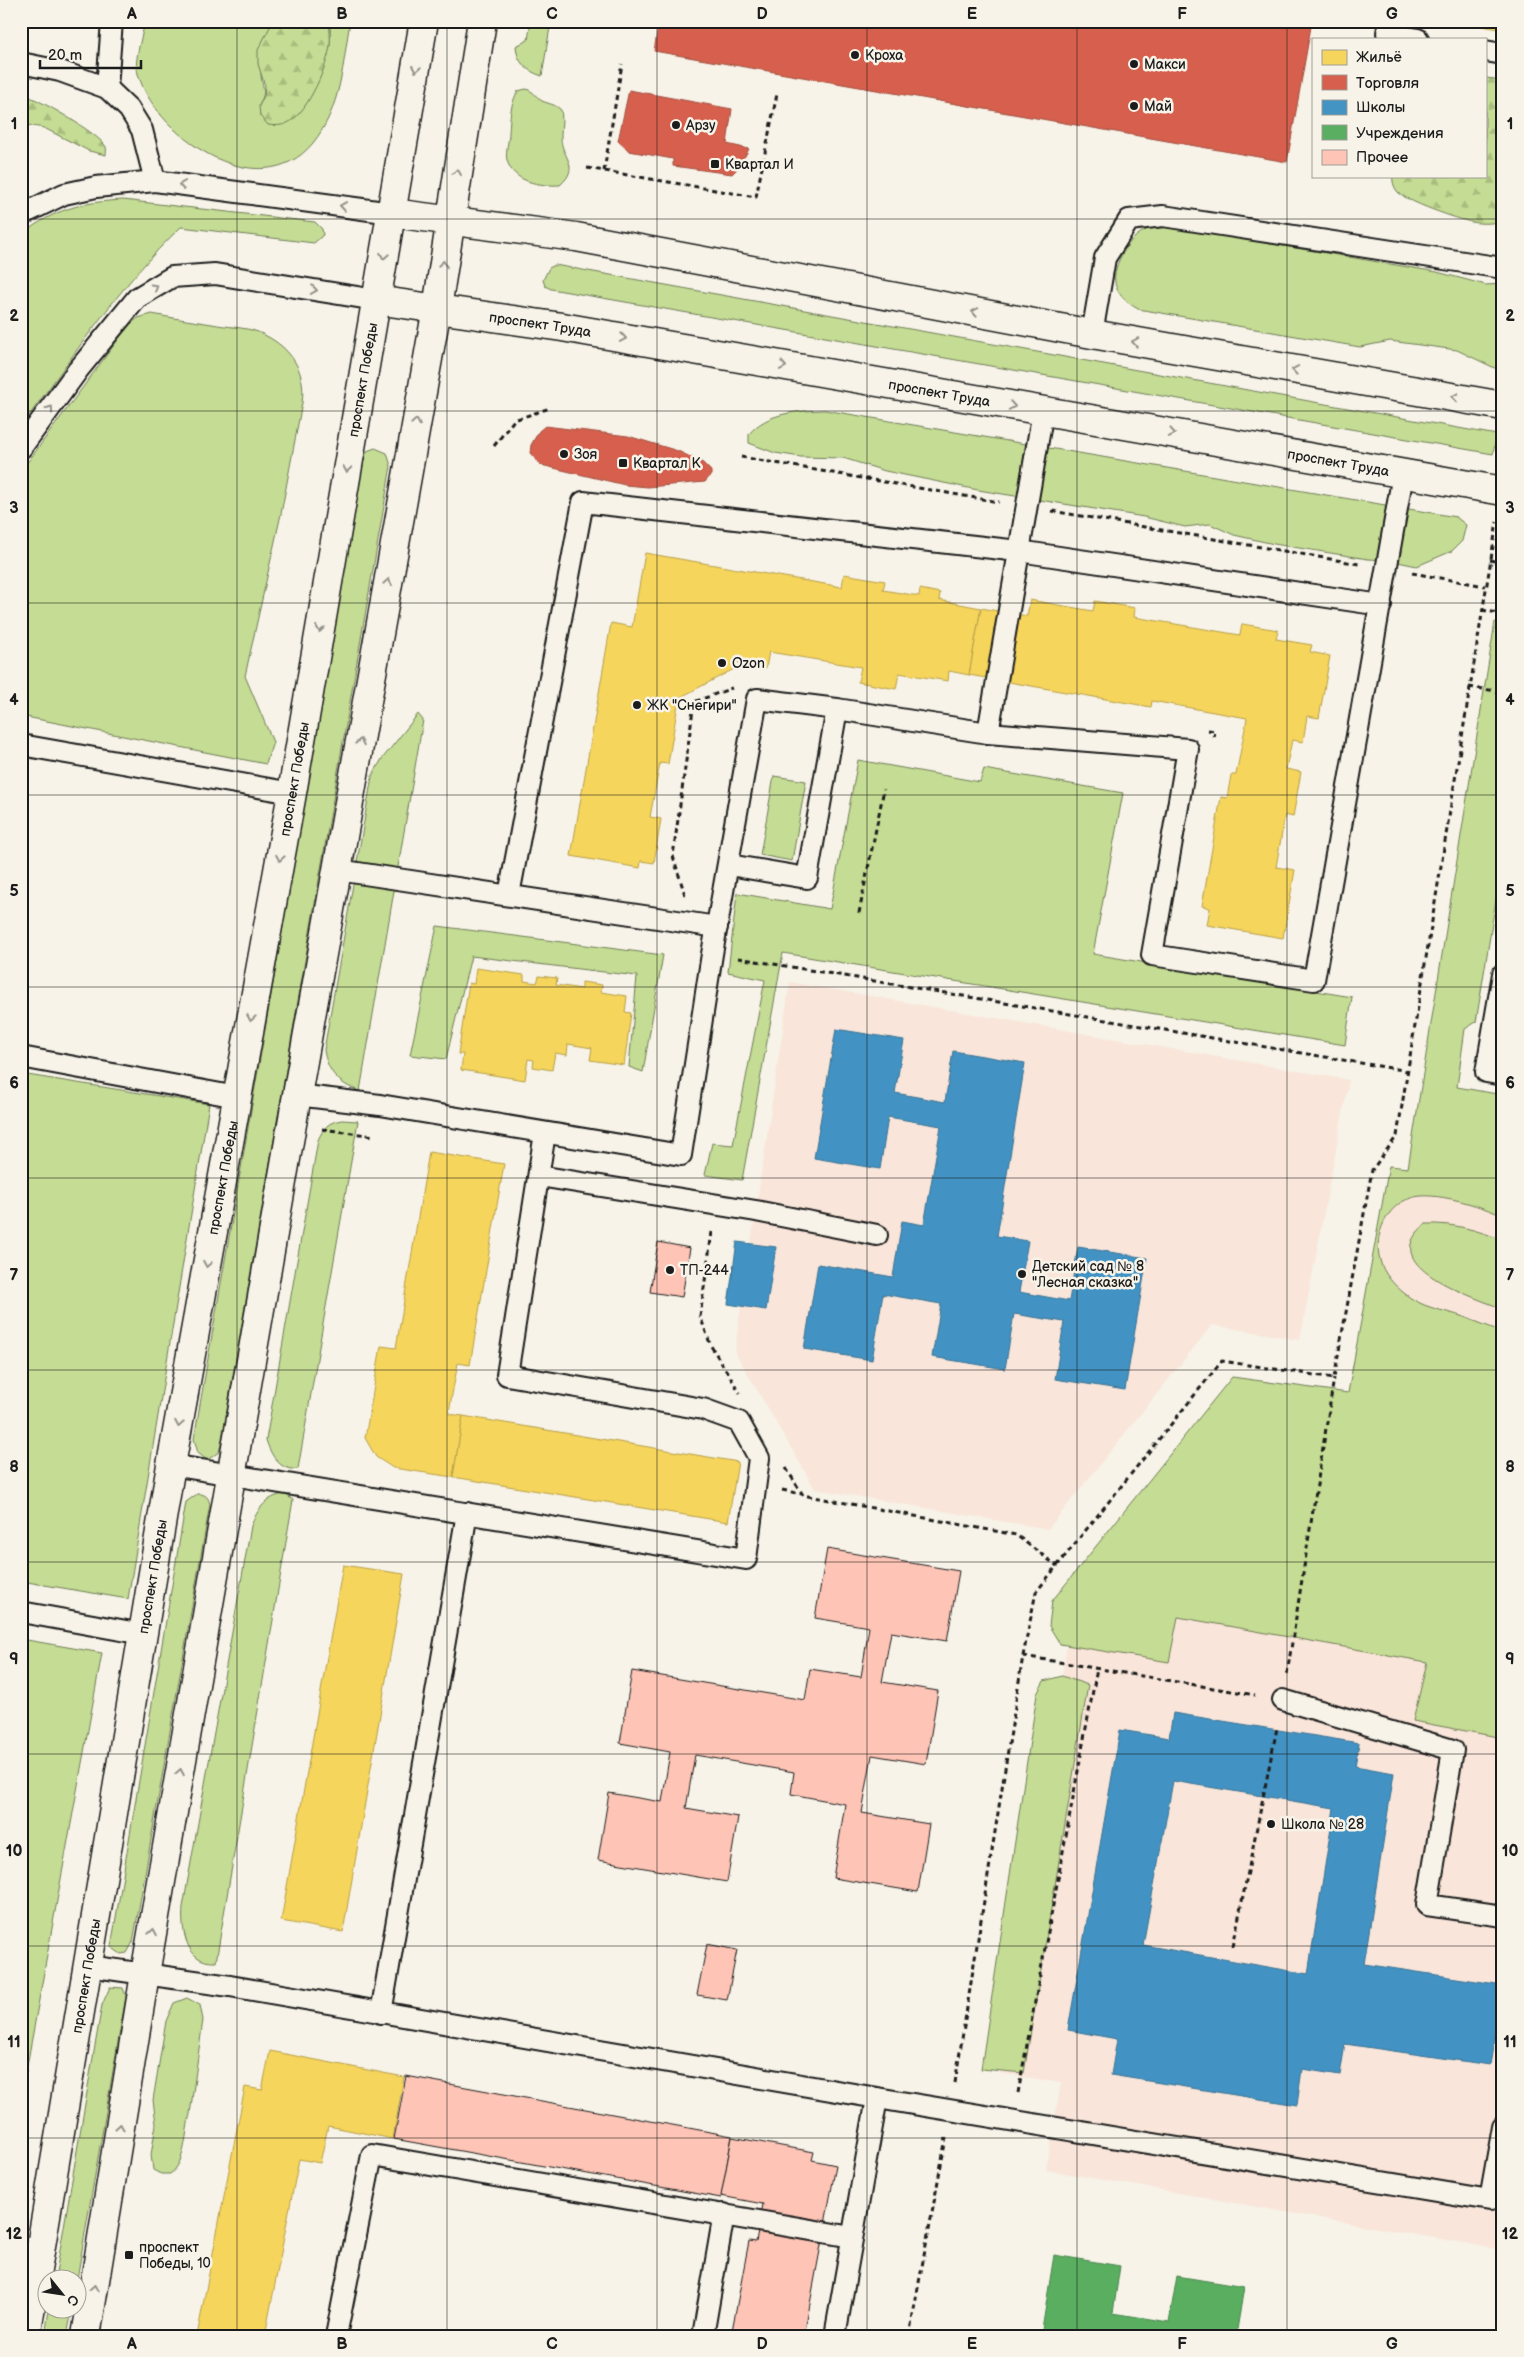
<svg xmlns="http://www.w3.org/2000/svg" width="1524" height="2357" viewBox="0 0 1524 2357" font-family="'Balsamiq Sans',sans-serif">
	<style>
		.built { fill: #f9e5d9 }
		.green { fill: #c4dc93; stroke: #707c58 }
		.forest { fill: url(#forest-firs); stroke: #707c58 }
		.homes { fill: #f6d55c; stroke: #b59e49 }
		.shops { fill: #d6604d; stroke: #9e4c3e }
		.schools { fill: #4393c3; stroke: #376f91; fill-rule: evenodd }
		.public { fill: #5aae61; stroke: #47824c }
		.building { fill: #fec4b5; stroke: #1c1c1c }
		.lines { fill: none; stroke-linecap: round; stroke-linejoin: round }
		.service-casing { stroke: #1c1c1c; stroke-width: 24 }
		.secondary-casing { stroke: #1c1c1c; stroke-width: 31 }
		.path { stroke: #1c1c1c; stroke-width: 3; stroke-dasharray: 5 4; stroke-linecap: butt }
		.service { stroke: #f7f3e8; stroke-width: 20 }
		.secondary { stroke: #f7f3e8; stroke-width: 28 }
		.oneway { stroke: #94928c }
		.grid { fill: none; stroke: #1c1c1c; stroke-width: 1; stroke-opacity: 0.55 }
		.poi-dot { fill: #1c1c1c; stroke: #f7f3e8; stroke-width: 2 }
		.labels { text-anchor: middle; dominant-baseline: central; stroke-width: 5; stroke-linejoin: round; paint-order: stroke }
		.poi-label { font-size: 14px; fill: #1c1c1c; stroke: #f7f3e8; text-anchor: start }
		.street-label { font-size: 14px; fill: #1c1c1c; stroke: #f7f3e8 }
		.neatline { fill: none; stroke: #1c1c1c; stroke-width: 2 }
		.grid-label { font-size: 16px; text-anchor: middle; font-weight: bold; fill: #1c1c1c }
	</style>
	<defs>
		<pattern id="forest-firs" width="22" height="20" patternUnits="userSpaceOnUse" patternTransform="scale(1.25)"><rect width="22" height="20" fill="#c4dc93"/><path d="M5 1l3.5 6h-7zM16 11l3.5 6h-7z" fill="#a8bc7e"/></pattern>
	</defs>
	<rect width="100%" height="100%" fill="#f7f3e8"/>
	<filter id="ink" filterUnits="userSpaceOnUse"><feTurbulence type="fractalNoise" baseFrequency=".02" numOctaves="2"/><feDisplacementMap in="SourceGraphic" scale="10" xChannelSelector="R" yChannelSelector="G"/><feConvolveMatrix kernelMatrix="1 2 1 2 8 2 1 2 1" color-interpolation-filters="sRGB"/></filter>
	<g filter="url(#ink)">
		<!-- built -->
		<g class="built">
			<path d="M790 982 1349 1080 1300 1340 1212 1325 1048 1529 815 1489 735 1352 741 1306 728 1304 737 1242 751 1243Z"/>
			<path d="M1389 1166 1503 1187V2250L1046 2170 1061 2083 999 2073 1078 1575 1310 1387 1348 1393Z"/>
		</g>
		<!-- green -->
		<g class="green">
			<path d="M145 21H273C269 31 260 66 261 76 263 91 267 89 259 106L323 69 330 46V21H350C343 64 341 108 313 143 259 209 152 134 137 70 134 60 143 33 145 21Z"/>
			<path d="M531 21H551L542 76C527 71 517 63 516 46L528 40Z"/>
			<path d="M526 89C534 91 536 97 542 101 549 104 555 104 561 110 563 120 561 128 561 138 561 157 582 166 560 185 541 186 513 183 507 160 505 152 509 141 509 133 510 118 510 104 518 91Z"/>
			<path d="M123 200 315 222 322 229 323 235 314 243 181 227C119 285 72 359 21 426V235C54 209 82 202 123 200Z"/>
			<path d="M1173 227 1437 272 1486 285 1503 284V372L1457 350 1390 341 1360 347 1138 309C1111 294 1109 276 1124 251 1128 243 1138 233 1146 230 1154 227 1165 228 1173 227Z"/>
			<path d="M555 265 1497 435 1493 454 551 289 545 286 543 280 549 268Z"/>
			<path d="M152 314C172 318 192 321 212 324 226 327 245 327 258 332 289 345 307 369 302 403L281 514 245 676 273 742 266 764 21 716V524L27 516 21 471 128 326 138 318Z"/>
			<path d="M825 410 1456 517 1466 525 1462 541 1452 551 1417 566 1388 560 1368 559 1274 544 1234 535 1210 524 1185 527 1144 517 978 490 885 471 843 458 801 457 775 453 749 443V434C767 412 799 411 825 410Z"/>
			<path d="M375 448 387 453 391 466 221 1444 219 1452 207 1460 198 1453 194 1439 364 459 367 451Z"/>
			<path d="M1495 622 1503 624V857L1476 1022 1465 1029 1457 1087 1503 1095V1216C1482 1206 1432 1190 1411 1198 1387 1205 1373 1235 1380 1260 1383 1273 1394 1285 1404 1293 1421 1308 1444 1310 1464 1317 1477 1322 1490 1327 1503 1332V1738L1413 1721 1427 1662 1178 1617 1169 1662 1060 1644 1049 1626 1052 1601 1232 1377 1348 1393 1389 1166 1408 1168Z"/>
			<path d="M418 714 423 720 360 1091C339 1085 327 1071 324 1050L372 776 382 759Z"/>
			<path d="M858 760 980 782 984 769 1123 793 1093 954 1352 997 1345 1045 783 953 742 1180 705 1175 712 1143 733 1145 765 980 728 972 737 893 830 909Z"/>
			<path d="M774 776 806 781 792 861 760 855Z"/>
			<path d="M437 926 663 955 643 1072 629 1067 637 976 471 956 446 1059 410 1055Z"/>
			<path d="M21 1074 209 1104 128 1599 21 1581Z"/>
			<path d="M342 1120 358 1121 298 1469C279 1471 271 1455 266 1440L318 1140C324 1127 328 1122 342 1120Z"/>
			<path d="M1426 1224C1454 1223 1476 1230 1503 1240V1309C1475 1297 1372 1266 1426 1224Z"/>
			<path d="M197 1494C205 1494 208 1496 210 1504L133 1942 127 1953 121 1954 111 1947 186 1502Z"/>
			<path d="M285 1494 293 1500 216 1962C186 1964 181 1930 183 1907L251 1526C257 1510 266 1496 285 1494Z"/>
			<path d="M21 1639 102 1653 21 2099Z"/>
			<path d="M1062 1676 1088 1685 1024 2073 981 2069 1037 1694 1044 1681Z"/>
			<path d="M110 1987 123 1988 126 1996 77 2279H55L102 2005Z"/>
			<path d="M187 1998 200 2005 203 2020 190 2114C185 2133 186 2163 170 2174H161L153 2170 151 2155 156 2124 153 2100 166 2021 174 2003Z"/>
			<path d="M49 2310H72L67 2336H45Z"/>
		</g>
		<!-- forest -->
		<g class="forest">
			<path d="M273 21H330C329 29 331 37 330 45 328 65 308 110 291 121 283 126 277 126 268 125L260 116 259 106 264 96 265 86 258 64V50Z"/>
			<path d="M1485 78 1495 79 1503 82V220C1495 224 1481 224 1472 222 1459 220 1404 201 1397 191 1394 187 1392 181 1393 176H1485Z"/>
			<path d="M21 94C35 96 101 135 106 147 107 149 106 152 106 155L89 151 44 128 21 124Z"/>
		</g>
		<!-- homes -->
		<g class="homes">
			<path d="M1452 21H1500L1499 29Z"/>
			<path d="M645 553 842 587 844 574 885 581 883 590 919 596 920 589 940 593 939 600 981 608 969 675 949 671 948 681 899 673 896 689 858 682 861 667 769 652 766 668 735 662 734 669 679 698 668 764 660 763 650 817 661 819 654 863 641 861 640 868 571 856 611 623 632 627Z"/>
			<path d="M1030 600 1093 611 1095 601 1135 608 1134 617 1240 635 1242 624 1278 630 1276 639 1312 645 1310 652 1330 656 1319 718 1307 716 1303 742 1292 740 1286 769 1301 772 1293 817 1285 815 1276 867 1295 870 1283 938 1207 925 1210 908 1202 906 1221 797 1227 798 1231 775H1236L1247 718 1152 701 1151 707 969 675 981 608 1027 616Z"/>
			<path d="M476 968 524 975V981L537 983 539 976 557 978 556 985 582 989V982L602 985 601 992 627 996 625 1012 631 1013 624 1065 590 1060 592 1048 568 1044 567 1055 555 1053 552 1070 533 1067 534 1060 528 1059 525 1080 461 1070 463 1054H458L469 983 474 984Z"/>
			<path d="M429 1152 504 1164 470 1365 458 1363 451 1400 449 1414 463 1416 453 1477 393 1468 376 1457 365 1438 381 1346 396 1348Z"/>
			<path d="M463 1416 738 1462 728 1522 453 1477Z"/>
			<path d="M343 1565 404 1574 343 1932 281 1921Z"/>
			<path d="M270 2051 404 2077 393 2139 328 2126 320 2163 299 2159 265 2336H197L245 2087 262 2090Z"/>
		</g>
		<!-- shops -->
		<g class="shops">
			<path d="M659 21H1312L1287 162 654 51Z"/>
			<path d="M629 90 732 109 727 144 749 149 738 168 732 174 673 166V159L629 151 618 141Z"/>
			<path d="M545 426 628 436 678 451 703 463 711 471V475L705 482 648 487 625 485 541 465 530 453 531 445 539 431Z"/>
		</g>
		<!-- schools -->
		<g class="schools">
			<path d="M836 1029 904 1040 895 1093 945 1102 953 1051 1025 1063 997 1236 1028 1241 1019 1292 1069 1301 1078 1247 1147 1258 1125 1390 1055 1379 1064 1322 1014 1314 1005 1369 932 1357 941 1304 883 1294 872 1360 804 1349 818 1264 893 1277 902 1221 924 1225 941 1126 888 1117 880 1169 814 1158Z"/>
			<path d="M737 1242 776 1247 766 1310 728 1304Z"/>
			<path d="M1173 1713 1359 1743 1355 1766 1394 1773 1364 1964 1503 1985 1490 2065 1345 2044 1340 2075 1302 2069 1297 2105 1111 2075 1117 2039 1068 2030 1120 1730 1169 1738ZM1173 1781 1334 1808 1308 1974 1143 1945Z"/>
		</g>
		<!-- public -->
		<path class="public" d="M1054 2255 1120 2266 1113 2313 1169 2322 1177 2276 1244 2287 1236 2336H1041Z"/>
		<!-- building -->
		<g class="building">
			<path d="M658 1242 690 1248 682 1297 650 1292Z"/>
			<path d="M827 1549 959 1571 947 1641 891 1632 882 1682 938 1691 926 1764 872 1755 862 1813 929 1824 918 1892 833 1878 845 1804 791 1794 794 1772 695 1755 686 1808 738 1817 727 1882 598 1860 609 1793 662 1802 670 1752 620 1743 632 1671 805 1700 810 1669 861 1677 869 1627 815 1618Z"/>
			<path d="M707 1944 737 1950 727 2000 697 1995Z"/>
			<path d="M406 2076 732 2136 721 2198 394 2139Z"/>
			<path d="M732 2137 814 2152 812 2160 836 2165 804 2336H731L749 2241 756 2242 763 2204 721 2196Z"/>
		</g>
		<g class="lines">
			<!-- service casing -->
			<g class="service-casing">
				<g id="service">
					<path d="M112 21 107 88 129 109 142 130 155 181"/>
					<path d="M1389 21 1387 33 1418 39"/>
					<path d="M1485 51 1503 54"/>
					<path d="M21 63 60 71 107 88"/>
					<path d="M21 215 64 194 96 187 155 181 392 213"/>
					<path d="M1092 334 1105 258 1129 220 1163 216 1503 268"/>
					<path d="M1043 411 988 733 1188 749 1152 955 1314 980 1403 474"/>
					<path d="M21 448 78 370 137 298 172 277 215 274 376 300"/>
					<path d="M21 745 292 793"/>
					<path d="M729 865 807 878 837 709"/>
					<path d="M338 870 717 927"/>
					<path d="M509 895 583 502 1019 551 1381 605"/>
					<path d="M1503 974 1486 1072 1503 1075"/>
					<path d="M21 1057 237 1097"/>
					<path d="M297 1095 380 1105 681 1155 712 954 757 699 837 709 988 733"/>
					<path d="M539 1176 756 1211 877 1235"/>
					<path d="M171 1465 746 1559 759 1458 739 1422 703 1409 507 1375 545 1133"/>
					<path d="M21 1612 143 1634"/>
					<path d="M1283 1700 1453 1750 1427 1905 1503 1916"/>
					<path d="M88 1966 230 1986 877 2098 1490 2200 1503 2127"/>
					<path d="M381 2013 467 1513"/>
					<path d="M336 2336 372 2155 852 2237"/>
					<path d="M703 2336 724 2214"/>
					<path d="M835 2336 877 2098"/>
				</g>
			</g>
			<!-- secondary casing -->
			<g class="secondary-casing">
				<g id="secondary">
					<path d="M392 213 576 237 1092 334 1503 406"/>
					<path id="s1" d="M376 300 562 327 1503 491"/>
					<path id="s2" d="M26 2336 171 1465 292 793 424 21"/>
					<path d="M86 2336 145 1974 297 1095 437 308 482 21"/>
				</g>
			</g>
			<!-- path -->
			<g class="path">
				<path d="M587 168 756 197 777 94"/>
				<path d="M604 171 622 64"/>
				<path d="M494 446 514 420 550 408"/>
				<path d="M741 457 999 502"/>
				<path d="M1052 511 1359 564"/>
				<path d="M1490 560 1503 563"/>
				<path d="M1412 573 1485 586"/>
				<path d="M1482 610 1503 614"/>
				<path d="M1469 687 1503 692"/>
				<path d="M1208 730 1215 731 1214 737"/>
				<path d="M685 895 673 856 694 702 732 688"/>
				<path d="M859 913 884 789"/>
				<path d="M738 958 1408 1071"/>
				<path d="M322 1129 375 1136"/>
				<path d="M712 1232 700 1316 711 1346 740 1393"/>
				<path d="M786 1468 803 1495 1016 1535 1057 1566"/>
				<path d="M782 1490 802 1494"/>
				<path d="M1023 1656 1255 1695"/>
				<path d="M1287 1674 1334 1378"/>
				<path d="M1233 1946 1277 1728"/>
				<path d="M955 2083 1023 1656 1036 1592 1222 1361 1334 1378 1372 1170 1397 1136 1497 522"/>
				<path d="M1018 2093 1097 1669"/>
				<path d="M909 2336 946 2138"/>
				<path d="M1501 2336 1503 2324"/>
			</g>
			<!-- service -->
			<use href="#service" class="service"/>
			<!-- secondary -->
			<use href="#secondary" class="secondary"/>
		</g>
		<!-- one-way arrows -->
		<defs><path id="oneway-chevron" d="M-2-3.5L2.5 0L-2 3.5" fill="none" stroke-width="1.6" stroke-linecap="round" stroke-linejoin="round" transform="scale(1.25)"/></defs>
		<g class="oneway">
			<use href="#oneway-chevron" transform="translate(416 69) rotate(100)"/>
			<use href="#oneway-chevron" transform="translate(457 172) rotate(-82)"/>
			<use href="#oneway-chevron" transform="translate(182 185) rotate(-172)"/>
			<use href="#oneway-chevron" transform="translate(343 206) rotate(-172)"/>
			<use href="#oneway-chevron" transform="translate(384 256) rotate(100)"/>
			<use href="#oneway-chevron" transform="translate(443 264) rotate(-81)"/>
			<use href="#oneway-chevron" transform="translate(155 287) rotate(-30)"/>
			<use href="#oneway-chevron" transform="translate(314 290) rotate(9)"/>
			<use href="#oneway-chevron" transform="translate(975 312) rotate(-169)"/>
			<use href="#oneway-chevron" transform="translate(623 338) rotate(10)"/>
			<use href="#oneway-chevron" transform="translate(1135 342) rotate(-170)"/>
			<use href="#oneway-chevron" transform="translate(783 366) rotate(10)"/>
			<use href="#oneway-chevron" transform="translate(1295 370) rotate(-170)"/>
			<use href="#oneway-chevron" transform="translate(1455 397) rotate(-170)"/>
			<use href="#oneway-chevron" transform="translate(1012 406) rotate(10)"/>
			<use href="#oneway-chevron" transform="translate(50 409) rotate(-54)"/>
			<use href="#oneway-chevron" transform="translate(416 422) rotate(-80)"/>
			<use href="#oneway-chevron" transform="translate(1172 433) rotate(10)"/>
			<use href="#oneway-chevron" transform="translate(347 469) rotate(100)"/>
			<use href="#oneway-chevron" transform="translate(388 582) rotate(-80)"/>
			<use href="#oneway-chevron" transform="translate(320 629) rotate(100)"/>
			<use href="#oneway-chevron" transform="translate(360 742) rotate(-80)"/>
			<use href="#oneway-chevron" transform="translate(280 858) rotate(100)"/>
			<use href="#oneway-chevron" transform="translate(251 1018) rotate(100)"/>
			<use href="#oneway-chevron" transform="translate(207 1264) rotate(100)"/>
			<use href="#oneway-chevron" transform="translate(179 1424) rotate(100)"/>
			<use href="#oneway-chevron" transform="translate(180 1772) rotate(-80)"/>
			<use href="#oneway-chevron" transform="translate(153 1932) rotate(-80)"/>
			<use href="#oneway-chevron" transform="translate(120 2127) rotate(-81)"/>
			<use href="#oneway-chevron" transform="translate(94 2288) rotate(-81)"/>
		</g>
	</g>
	<!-- grid -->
	<path class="grid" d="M237 21V2336M447 21V2336M657 21V2336M867 21V2336M1077 21V2336M1287 21V2336M21 219H1503M21 411H1503M21 603H1503M21 795H1503M21 987H1503M21 1178H1503M21 1370H1503M21 1562H1503M21 1754H1503M21 1946H1503M21 2138H1503"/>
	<!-- markers -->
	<g class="poi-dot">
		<circle cx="855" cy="55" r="5"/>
		<circle cx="1134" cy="64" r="5"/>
		<circle cx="1134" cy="106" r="5"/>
		<circle cx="676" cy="125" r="5"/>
		<rect x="710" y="159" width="10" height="10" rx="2.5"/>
		<circle cx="564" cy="454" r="5"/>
		<rect x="618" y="458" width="10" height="10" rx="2.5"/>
		<circle cx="722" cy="663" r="5"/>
		<circle cx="637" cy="705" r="5"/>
		<circle cx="670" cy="1270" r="5"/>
		<circle cx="1022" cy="1274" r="5"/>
		<circle cx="1271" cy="1824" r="5"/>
		<rect x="124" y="2250" width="10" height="10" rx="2.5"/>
	</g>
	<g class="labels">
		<!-- poi labels -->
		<g class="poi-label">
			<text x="865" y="55">Кроха</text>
			<text x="1144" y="64">Макси</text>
			<text x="1144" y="106">Май</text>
			<text x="686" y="125">Арзу</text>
			<text x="725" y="164">Квартал И</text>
			<text x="574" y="454">Зоя</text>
			<text x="633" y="463">Квартал К</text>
			<text x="732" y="663">Ozon</text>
			<text x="647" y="705">ЖК "Снегири"</text>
			<text x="1032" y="1266">Детский сад № 8<tspan x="1032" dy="16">"Лесная сказка"</tspan></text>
			<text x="680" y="1270">ТП-244</text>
			<text x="1281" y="1824">Школа № 28</text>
			<text x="139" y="2247">проспект<tspan x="139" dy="16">Победы, 10</tspan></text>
		</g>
		<!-- street labels -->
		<g class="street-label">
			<text stroke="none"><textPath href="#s1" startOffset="166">проспект Труда</textPath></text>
			<text stroke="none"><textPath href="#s2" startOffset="1985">проспект Победы</textPath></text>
			<text stroke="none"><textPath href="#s1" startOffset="571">проспект Труда</textPath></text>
			<text stroke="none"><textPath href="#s1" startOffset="976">проспект Труда</textPath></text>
			<text stroke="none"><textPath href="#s2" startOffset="1580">проспект Победы</textPath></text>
			<text stroke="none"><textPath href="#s2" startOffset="1175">проспект Победы</textPath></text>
			<text stroke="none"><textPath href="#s2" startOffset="770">проспект Победы</textPath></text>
			<text stroke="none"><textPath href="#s2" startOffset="365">проспект Победы</textPath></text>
		</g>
	</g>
	<!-- margin -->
	<rect width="1524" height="2357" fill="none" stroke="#f7f3e8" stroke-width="55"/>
	<!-- legend -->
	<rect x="1312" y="38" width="175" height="140" fill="#f7f3e8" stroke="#9f9d96"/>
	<rect x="1322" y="50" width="25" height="15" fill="#f6d55c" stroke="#9f9d96"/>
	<text x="1356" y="62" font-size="15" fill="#1c1c1c">Жильё</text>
	<rect x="1322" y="75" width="25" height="15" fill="#d6604d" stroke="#9f9d96"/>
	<text x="1356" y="88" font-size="15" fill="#1c1c1c">Торговля</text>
	<rect x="1322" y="100" width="25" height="15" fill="#4393c3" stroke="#9f9d96"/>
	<text x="1356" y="112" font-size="15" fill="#1c1c1c">Школы</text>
	<rect x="1322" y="125" width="25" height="15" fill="#5aae61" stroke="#9f9d96"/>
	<text x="1356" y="138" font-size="15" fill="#1c1c1c">Учреждения</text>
	<rect x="1322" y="150" width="25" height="15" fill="#fec4b5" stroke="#9f9d96"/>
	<text x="1356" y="162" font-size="15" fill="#1c1c1c">Прочее</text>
	<!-- north arrow -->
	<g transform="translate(62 2294) rotate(120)"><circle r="24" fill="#f7f3e8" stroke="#9f9d96"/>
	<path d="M0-4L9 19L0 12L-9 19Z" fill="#1c1c1c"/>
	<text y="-8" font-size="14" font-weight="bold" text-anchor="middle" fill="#1c1c1c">С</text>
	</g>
	<!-- scale -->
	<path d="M40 60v8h101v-8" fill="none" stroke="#1c1c1c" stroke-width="2.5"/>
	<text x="48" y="60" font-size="15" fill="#1c1c1c" stroke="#f7f3e8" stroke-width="4" paint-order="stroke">20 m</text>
	<rect x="28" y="28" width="1468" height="2302" class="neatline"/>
	<g class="grid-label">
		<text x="132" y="19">A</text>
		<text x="342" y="19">B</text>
		<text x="552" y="19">C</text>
		<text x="762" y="19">D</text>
		<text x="972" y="19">E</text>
		<text x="1182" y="19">F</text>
		<text x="1392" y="19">G</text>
		<text x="14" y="129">1</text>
		<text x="1510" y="129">1</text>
		<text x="14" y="321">2</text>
		<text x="1510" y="321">2</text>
		<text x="14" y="513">3</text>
		<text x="1510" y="513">3</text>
		<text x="14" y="705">4</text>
		<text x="1510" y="705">4</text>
		<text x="14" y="896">5</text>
		<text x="1510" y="896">5</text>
		<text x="14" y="1088">6</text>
		<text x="1510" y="1088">6</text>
		<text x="14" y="1280">7</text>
		<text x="1510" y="1280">7</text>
		<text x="14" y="1472">8</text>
		<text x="1510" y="1472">8</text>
		<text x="14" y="1664">9</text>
		<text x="1510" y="1664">9</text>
		<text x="14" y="1856">10</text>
		<text x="1510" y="1856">10</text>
		<text x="14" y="2047">11</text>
		<text x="1510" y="2047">11</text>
		<text x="14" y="2239">12</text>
		<text x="1510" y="2239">12</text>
		<text x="132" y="2349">A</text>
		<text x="342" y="2349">B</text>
		<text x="552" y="2349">C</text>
		<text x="762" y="2349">D</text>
		<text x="972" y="2349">E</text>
		<text x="1182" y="2349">F</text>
		<text x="1392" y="2349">G</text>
	</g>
</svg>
